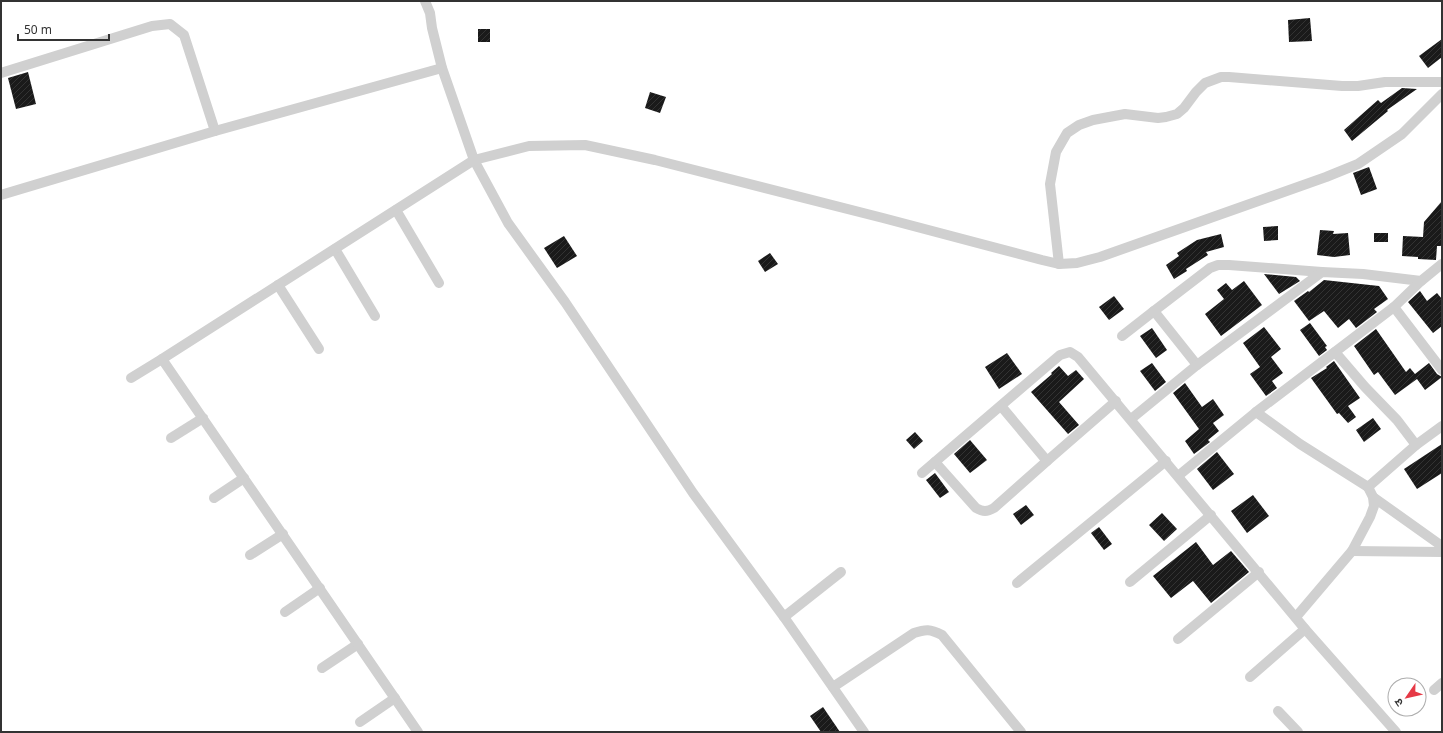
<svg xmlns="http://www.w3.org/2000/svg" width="1443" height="733" viewBox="0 0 1443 733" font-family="'Noto Sans','Noto Sans Devanagari',sans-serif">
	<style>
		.building { fill: url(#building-hatch) }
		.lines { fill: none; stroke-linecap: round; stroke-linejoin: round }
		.street { stroke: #d0d0d0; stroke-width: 10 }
	</style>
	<defs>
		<pattern id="building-hatch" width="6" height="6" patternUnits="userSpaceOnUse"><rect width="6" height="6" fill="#1a1a1a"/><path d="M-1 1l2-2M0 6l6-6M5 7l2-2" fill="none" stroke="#333"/></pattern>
	</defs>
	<rect width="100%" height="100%" fill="#fff"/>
	<!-- building -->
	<g class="building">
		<path d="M1310 18 1312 41 1289 42 1288 20Z"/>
		<rect x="478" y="29" width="12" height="13"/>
		<path d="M1442 39V57L1428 68 1419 56Z"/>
		<path d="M28 72 36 104 16 109 8 78Z"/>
		<path d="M1402 88 1417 89 1387 110 1388 111 1352 141 1344 130 1378 100 1381 103Z"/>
		<path d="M650 92 666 97 660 113 645 108Z"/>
		<path d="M1369 167 1377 189 1361 195 1353 173Z"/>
		<path d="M1442 201V246H1437L1436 260 1418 259V257L1402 256 1403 236 1423 237 1424 222Z"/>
		<path d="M1278 226V240L1264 241 1263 227Z"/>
		<path d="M1320 230 1334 231 1333 234 1348 233 1350 255 1334 257 1317 255Z"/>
		<rect x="1374" y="233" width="14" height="9"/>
		<path d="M1221 234 1224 247 1206 252 1208 255 1186 269 1187 271 1174 279 1166 265 1179 256 1177 253 1197 240Z"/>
		<path d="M564 236 577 256 557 268 544 248Z"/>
		<path d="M770 253 778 264 765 272 758 261Z"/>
		<path d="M1264 274 1296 277 1300 281 1279 294Z"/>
		<path d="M1324 280 1379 286 1388 299 1374 309 1377 312 1356 328 1349 319 1338 328 1324 311 1309 321 1294 301 1308 291 1309 292Z"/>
		<path d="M1244 281 1262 305 1221 336 1205 314 1224 299 1217 290 1226 283 1232 290Z"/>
		<path d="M1420 291 1427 301 1437 293 1442 299V326L1433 333 1408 302Z"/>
		<path d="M1114 296 1124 309 1109 320 1099 307Z"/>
		<path d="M1310 323 1327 346 1325 347 1327 350 1319 356 1300 330Z"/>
		<path d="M1264 327 1281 349 1271 357 1283 373 1272 381 1277 388 1266 396 1250 374 1260 367 1243 343Z"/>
		<path d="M1152 328 1167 350 1156 358 1140 336Z"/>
		<path d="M1376 329 1406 372 1410 368 1415 374 1429 363 1437 374 1442 377 1425 390 1417 379 1395 395 1378 372 1374 375 1354 346Z"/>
		<path d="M1007 353 1022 374 999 389 985 367Z"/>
		<path d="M1334 361 1360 398 1348 406 1356 417 1348 423 1339 413 1337 414 1311 378 1327 368 1326 367Z"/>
		<path d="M1152 363 1166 382 1155 391 1140 371Z"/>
		<path d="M1059 366 1068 376 1076 370 1084 379 1059 402 1079 425 1068 434 1031 392 1052 374 1051 373Z"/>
		<path d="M1185 383 1202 407 1213 399 1224 415 1213 423 1219 431 1208 440 1210 442 1194 454 1185 441 1199 429 1173 393Z"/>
		<path d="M1373 418 1381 429 1364 442 1356 430Z"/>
		<path d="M915 432 923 441 914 449 906 440Z"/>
		<path d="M970 440 987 460 970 473 954 454Z"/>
		<path d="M1442 444V473L1417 489 1404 469Z"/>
		<path d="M1217 452 1234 474 1213 490 1197 469Z"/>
		<path d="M935 473 949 492 940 498 926 480Z"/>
		<path d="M1253 495 1269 516 1247 533 1231 511Z"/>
		<path d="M1026 505 1034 515 1021 525 1013 514Z"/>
		<path d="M1162 513 1177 529 1164 541 1149 525Z"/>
		<path d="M1099 527 1112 544 1104 550 1091 533Z"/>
		<path d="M1196 542 1213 565 1231 551 1249 572 1211 603 1193 581 1171 598 1153 576Z"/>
		<path d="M823 707 840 732H821L810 716Z"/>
	</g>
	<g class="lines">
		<!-- street -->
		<g class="street">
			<path d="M425 1 430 13 432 28 442 68 474 160 508 223 565 302 693 493 784 617 864 732"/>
			<path d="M1 73 152 26 170 24 184 35 215 131"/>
			<path d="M1 195 215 131 442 68"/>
			<path d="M396 210 439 283"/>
			<path d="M335 249 375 316"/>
			<path d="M1059 264 1050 184 1056 152 1067 133 1079 125 1093 120 1125 114 1158 118 1166 117 1177 114 1184 108 1196 92 1205 83 1221 77H1229L1342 86H1358L1385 82H1442"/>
			<path d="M278 285 319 349"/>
			<path d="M1394 307 1442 370"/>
			<path d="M1122 336 1154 311"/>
			<path d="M1335 352 1365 387 1397 420 1416 445"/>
			<path d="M1197 365 1154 311 1210 268 1218 265H1229L1322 272"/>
			<path d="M131 378 162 359"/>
			<path d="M1001 406 1047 461 1116 401"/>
			<path d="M1256 412 1300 444 1368 487 1416 445 1442 426"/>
			<path d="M1131 419 1197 365 1322 272 1363 274 1421 281 1442 264"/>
			<path d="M171 438 203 418"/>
			<path d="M935 462 976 508C983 512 987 512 994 508L1047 461"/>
			<path d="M922 473 1060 355 1070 352 1078 357 1305 629 1396 732"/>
			<path d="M1178 476 1256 412 1394 307 1421 281"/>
			<path d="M1373 497 1439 544"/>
			<path d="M214 498 244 478"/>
			<path d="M1352 551 1442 552"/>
			<path d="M250 555 283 534"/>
			<path d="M1130 582 1211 515"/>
			<path d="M1017 583 1166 461"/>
			<path d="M285 612 320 588"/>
			<path d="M784 617 841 572"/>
			<path d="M1296 617 1352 551 1370 517 1374 506 1373 497 1368 487"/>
			<path d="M1178 639 1259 572"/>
			<path d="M322 668 358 644"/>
			<path d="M1250 677 1305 629"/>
			<path d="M833 687 914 633C926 629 930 629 942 635L1021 732"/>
			<path d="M1434 690 1442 683"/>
			<path d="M1278 711 1298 732"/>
			<path d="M360 722 395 698"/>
			<path d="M418 732 162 359 474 160 529 146 585 145 655 160 883 218 1042 260 1059 264 1077 263 1100 257 1326 177 1358 164 1402 134 1442 94"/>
		</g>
	</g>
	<!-- border -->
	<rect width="1443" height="733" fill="none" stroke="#333333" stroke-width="4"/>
	<!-- north arrow -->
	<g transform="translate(1407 697) rotate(236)"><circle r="19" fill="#ffffff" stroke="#adadad"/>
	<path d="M0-3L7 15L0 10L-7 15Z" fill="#e63946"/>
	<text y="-6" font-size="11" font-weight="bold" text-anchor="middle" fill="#333333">उ</text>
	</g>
	<!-- scale -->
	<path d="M18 34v6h91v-6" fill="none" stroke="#333333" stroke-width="2"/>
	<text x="24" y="34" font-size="12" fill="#333333" stroke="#ffffff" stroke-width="3" paint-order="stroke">50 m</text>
</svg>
